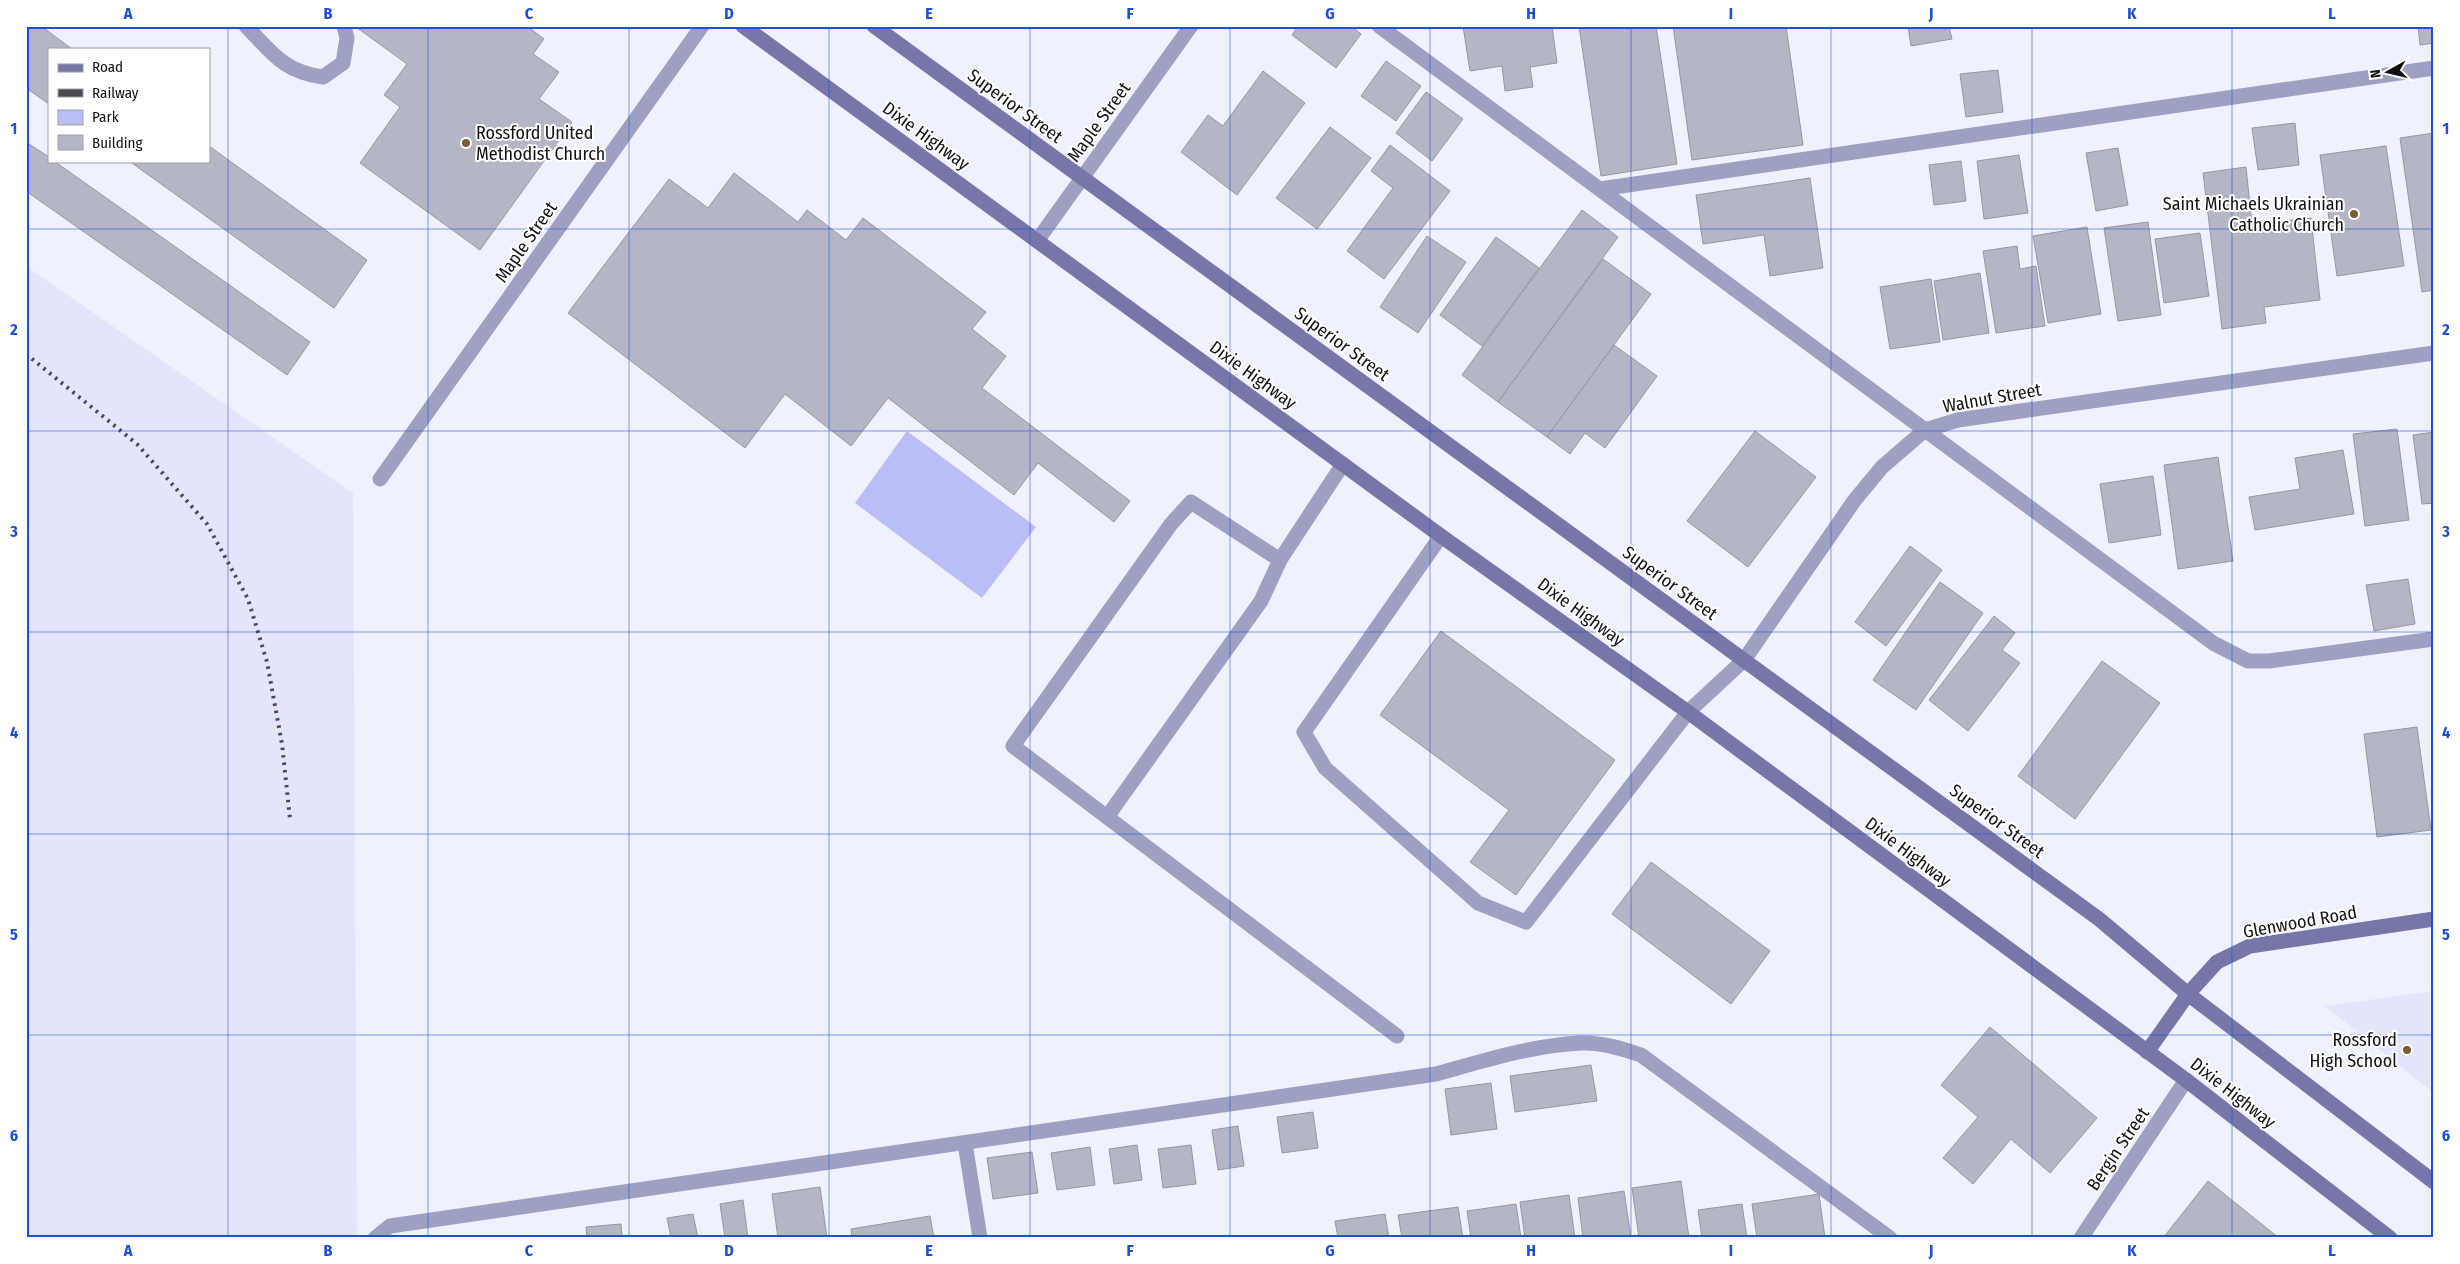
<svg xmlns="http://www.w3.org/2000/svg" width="2460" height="1264" viewBox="0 0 2460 1264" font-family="'Fira Sans Condensed',sans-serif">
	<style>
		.built { fill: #e4e5fc }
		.green { fill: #bbbdf8 }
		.building { fill: #b5b6c5; stroke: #9697a5 }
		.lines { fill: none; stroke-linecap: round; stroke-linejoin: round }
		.lane { stroke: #9ea0c1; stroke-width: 15 }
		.street { stroke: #9ea0c1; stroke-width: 15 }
		.secondary { stroke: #7677a8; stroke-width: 15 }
		.rail { stroke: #4a4a52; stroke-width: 4; stroke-dasharray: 2.5 5; stroke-linecap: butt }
		.grid { fill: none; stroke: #1d4ed8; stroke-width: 1; stroke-opacity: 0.55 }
		.poi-dot { fill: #7c5c32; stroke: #fff; stroke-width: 2 }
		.labels { text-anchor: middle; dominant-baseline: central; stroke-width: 4; stroke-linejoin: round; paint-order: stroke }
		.street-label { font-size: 18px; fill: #101016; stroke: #fff }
		.poi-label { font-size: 18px; fill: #101016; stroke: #fff; text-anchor: end }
		.neatline { fill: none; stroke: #1d4ed8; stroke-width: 2 }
		.grid-label { font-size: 16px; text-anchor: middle; font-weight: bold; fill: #1d4ed8 }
	</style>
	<rect width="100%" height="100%" fill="#f0f1fe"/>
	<!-- built -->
	<g class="built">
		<path d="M26 266 353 493 357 1238H26Z"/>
		<path d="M2434 991V1093L2325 1006Z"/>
	</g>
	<!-- green -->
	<path class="green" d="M907 431 1036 527 982 598 855 503Z"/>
	<!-- building -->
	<g class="building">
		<path d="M26 26H41L72 49H49V104L26 88Z"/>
		<path d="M527 26 544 39 533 54 559 72 539 99 572 122 480 250 360 163 400 107 384 95 407 64 356 27Z"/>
		<path d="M1298 26H1351L1361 34 1336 68 1292 35Z"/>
		<path d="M1463 26H1552L1557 63 1530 67 1533 87 1505 91 1502 66 1470 71Z"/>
		<path d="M1579 26H1656L1677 164 1601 176Z"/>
		<path d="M1673 26H1786L1803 145 1692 160Z"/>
		<path d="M1908 26H1949L1952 39 1911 46Z"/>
		<path d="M2418 26H2434V43L2420 45Z"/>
		<path d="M1386 61 1421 86 1396 121 1361 96Z"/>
		<path d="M1998 70 2003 112 1966 117 1960 74Z"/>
		<path d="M1263 71 1305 103 1237 195 1181 152 1208 115 1223 126Z"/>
		<path d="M1426 92 1463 119 1432 161 1396 133Z"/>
		<path d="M2295 123 2299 165 2258 170 2252 128Z"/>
		<path d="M1330 127 1371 158 1317 229 1276 198Z"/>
		<path d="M2434 133V290L2422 292 2400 138Z"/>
		<path d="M26 142 49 157V161H54L310 342 287 375 26 191Z"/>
		<path d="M1390 145 1450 191 1384 279 1347 251 1393 188 1371 171Z"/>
		<path d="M209 146 367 260 334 308 129 161H209Z"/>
		<path d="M2386 146 2404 266 2337 276 2320 155Z"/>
		<path d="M2118 148 2128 205 2096 211 2086 153Z"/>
		<path d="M2019 155 2028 213 1984 219 1977 161Z"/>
		<path d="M1961 161 1966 201 1934 205 1929 165Z"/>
		<path d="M2246 167 2252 224 2311 218 2320 300 2264 307 2266 323 2222 329 2203 173Z"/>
		<path d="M734 173 798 222 807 210 846 240 863 218 986 312 972 329 1006 356 982 388 1130 501 1114 522 1038 463 1014 495 888 398 851 446 785 394 745 448 568 313 669 179 708 208Z"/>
		<path d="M1810 178 1823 268 1770 276 1764 235 1703 244 1696 195Z"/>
		<path d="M1582 210 1618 237 1498 402 1462 375Z"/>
		<path d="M2148 222 2161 315 2118 321 2104 228Z"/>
		<path d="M2087 227 2101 314 2048 323 2033 236Z"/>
		<path d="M2200 233 2209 296 2164 303 2155 239Z"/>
		<path d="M1427 236 1466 262 1418 333 1380 307Z"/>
		<path d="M1496 237 1539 268 1482 346 1440 315Z"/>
		<path d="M2017 246 2020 269 2036 266 2045 326 1996 333 1983 251Z"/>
		<path d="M1603 259 1651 294 1547 437 1498 402Z"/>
		<path d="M1980 273 1989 333 1943 340 1934 281Z"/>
		<path d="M1931 279 1940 342 1890 349 1880 287Z"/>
		<path d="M1614 345 1657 376 1605 448 1585 433 1570 454 1547 437Z"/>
		<path d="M2397 429 2409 520 2365 526 2353 434Z"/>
		<path d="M1755 431 1816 477 1748 567 1687 521Z"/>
		<path d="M2434 432V503L2422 504 2413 435Z"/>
		<path d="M2343 450 2354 514 2255 530 2249 497 2300 489 2295 458Z"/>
		<path d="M2218 457 2233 561 2178 569 2164 465Z"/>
		<path d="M2153 476 2161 535 2109 543 2100 484Z"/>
		<path d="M1910 546 1942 570 1886 646 1855 622Z"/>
		<path d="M2408 579 2415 624 2374 631 2366 585Z"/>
		<path d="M1940 582 1983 613 1916 710 1873 680Z"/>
		<path d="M1994 616 2015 633 2002 650 2020 663 1968 731 1929 700Z"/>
		<path d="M1441 631 1615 760 1516 895 1470 862 1509 810 1380 715Z"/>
		<path d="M2102 661 2160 703 2075 819 2018 776Z"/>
		<path d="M2417 727 2431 830 2377 837 2364 734Z"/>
		<path d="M1651 862 1770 951 1731 1004 1612 914Z"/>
		<path d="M1990 1027 2097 1118 2050 1173 2011 1139 1973 1184 1943 1158 1978 1117 1941 1085Z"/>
		<path d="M1591 1065 1597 1101 1515 1112 1510 1076Z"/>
		<path d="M1491 1083 1497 1129 1451 1135 1445 1089Z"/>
		<path d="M1313 1112 1318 1148 1282 1153 1277 1117Z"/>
		<path d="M1238 1126 1244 1166 1218 1170 1212 1130Z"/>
		<path d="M1137 1145 1142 1180 1114 1184 1109 1149Z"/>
		<path d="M1191 1145 1196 1184 1163 1188 1158 1149Z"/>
		<path d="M1090 1147 1095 1185 1057 1190 1051 1153Z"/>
		<path d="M1032 1152 1038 1193 993 1199 987 1158Z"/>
		<path d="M1681 1181 1689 1238H1639L1632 1188Z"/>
		<path d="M2208 1181 2279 1238H2163Z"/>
		<path d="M820 1187 827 1238H778L772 1194Z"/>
		<path d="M1624 1191 1631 1238H1583L1578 1198Z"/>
		<path d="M1819 1194 1825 1238H1757L1752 1204Z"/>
		<path d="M1569 1195 1575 1238H1525L1520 1202Z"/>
		<path d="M743 1200 748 1238H725L720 1204Z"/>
		<path d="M1516 1204 1521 1238H1471L1467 1211Z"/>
		<path d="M1742 1204 1747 1238H1702L1698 1210Z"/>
		<path d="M1458 1207 1463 1238H1402L1398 1215Z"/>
		<path d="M693 1214 698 1238H671L667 1218Z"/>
		<path d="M1385 1214 1389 1238H1338L1335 1221Z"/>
		<path d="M930 1216 934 1238H852L851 1229Z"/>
		<path d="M621 1224 622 1238H587L586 1227Z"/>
	</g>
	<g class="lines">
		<!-- lane -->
		<g class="lane">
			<path d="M246 26C272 53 284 72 323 77L343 63 347 38 344 26"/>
			<path d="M1379 26 2213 643 2248 661H2269L2434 639"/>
			<path d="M1600 189 2434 68"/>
			<path d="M1343 464 1280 560 1191 502 1171 524 1013 746 1397 1036"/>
			<path d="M1441 536 1304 732 1325 768 1478 903 1526 922 1688 712"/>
			<path d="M1107 817 1261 601 1280 560"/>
			<path d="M965 1143 980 1238"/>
			<path d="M375 1238 390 1226 1436 1074C1483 1061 1533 1045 1581 1043 1601 1042 1623 1049 1641 1055L1890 1238"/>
		</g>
		<!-- street -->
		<g class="street">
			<path d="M1037 241 1191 26"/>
			<path d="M380 479 702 26"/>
			<path d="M1688 712 1744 660 1854 501 1882 467 1925 430 1958 420 2014 412 2434 353"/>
			<path d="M2081 1238 2186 1080"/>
		</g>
		<!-- secondary -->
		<g class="secondary">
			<path d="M743 26 1441 536 1688 712 2186 1080 2390 1238"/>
			<path d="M874 26 2099 919 2188 994 2434 1182"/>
			<path d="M2147 1052 2188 994 2217 962 2250 946 2434 919"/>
		</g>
		<!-- rail -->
		<path class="rail" d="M26 354 137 444 207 524 248 599 267 662 282 744 290 819"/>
	</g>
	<!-- grid -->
	<path class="grid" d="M228 26V1238M428 26V1238M629 26V1238M829 26V1238M1030 26V1238M1230 26V1238M1430 26V1238M1631 26V1238M1831 26V1238M2032 26V1238M2232 26V1238M26 229H2434M26 431H2434M26 632H2434M26 834H2434M26 1035H2434"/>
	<!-- markers -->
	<g class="poi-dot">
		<circle cx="466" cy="143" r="5"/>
		<circle cx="2354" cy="214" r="5"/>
		<circle cx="2407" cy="1050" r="5"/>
	</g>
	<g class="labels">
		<!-- street labels -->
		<g class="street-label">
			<text transform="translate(1015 106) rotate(36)">Superior Street</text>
			<text transform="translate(1099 122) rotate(-54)">Maple Street</text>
			<text transform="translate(926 136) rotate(36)">Dixie Highway</text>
			<text transform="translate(526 242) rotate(-55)">Maple Street</text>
			<text transform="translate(1342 344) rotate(36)">Superior Street</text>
			<text transform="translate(1253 375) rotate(36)">Dixie Highway</text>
			<text transform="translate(1992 398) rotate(-10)">Walnut Street</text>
			<text transform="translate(1670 583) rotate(36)">Superior Street</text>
			<text transform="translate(1581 612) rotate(36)">Dixie Highway</text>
			<text transform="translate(1997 821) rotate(36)">Superior Street</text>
			<text transform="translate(1908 852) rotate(37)">Dixie Highway</text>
			<text transform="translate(2300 922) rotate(-10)">Glenwood Road</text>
			<text transform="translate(2233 1093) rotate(38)">Dixie Highway</text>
			<text transform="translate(2118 1149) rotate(-56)">Bergin Street</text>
		</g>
		<!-- poi labels -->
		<g class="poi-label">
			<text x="476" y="133" text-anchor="start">Rossford United<tspan x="476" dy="21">Methodist Church</tspan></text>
			<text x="2344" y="204">Saint Michaels Ukrainian<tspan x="2344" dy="21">Catholic Church</tspan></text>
			<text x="2397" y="1040">Rossford<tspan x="2397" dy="21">High School</tspan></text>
		</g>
	</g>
	<!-- border -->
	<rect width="2460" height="1264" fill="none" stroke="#ffffff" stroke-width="55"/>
	<!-- legend -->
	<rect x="48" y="48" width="162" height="115" fill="#ffffff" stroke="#9f9fa2"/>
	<rect x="58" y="64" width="25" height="8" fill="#7677a8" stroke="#9f9fa2"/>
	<text x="92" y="72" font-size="15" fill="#101016">Road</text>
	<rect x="58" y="89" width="25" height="8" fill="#4a4a52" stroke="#9f9fa2"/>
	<text x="92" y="98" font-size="15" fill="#101016">Railway</text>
	<rect x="58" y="110" width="25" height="15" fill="#bbbdf8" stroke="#9f9fa2"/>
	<text x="92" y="122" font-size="15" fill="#101016">Park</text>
	<rect x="58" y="135" width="25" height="15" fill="#b5b6c5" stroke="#9f9fa2"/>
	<text x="92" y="148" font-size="15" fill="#101016">Building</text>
	<!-- north arrow -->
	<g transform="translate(2388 72) rotate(262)" stroke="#ffffff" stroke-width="4" paint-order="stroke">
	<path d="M0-4L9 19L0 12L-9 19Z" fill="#101016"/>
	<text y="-8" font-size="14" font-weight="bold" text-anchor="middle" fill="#101016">N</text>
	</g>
	<rect x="28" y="28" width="2404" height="1208" class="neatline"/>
	<g class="grid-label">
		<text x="128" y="19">A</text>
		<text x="328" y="19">B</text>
		<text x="529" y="19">C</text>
		<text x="729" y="19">D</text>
		<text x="929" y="19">E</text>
		<text x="1130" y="19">F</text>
		<text x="1330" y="19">G</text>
		<text x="1531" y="19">H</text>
		<text x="1731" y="19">I</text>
		<text x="1931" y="19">J</text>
		<text x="2132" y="19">K</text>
		<text x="2332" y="19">L</text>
		<text x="14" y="134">1</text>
		<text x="2446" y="134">1</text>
		<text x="14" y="335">2</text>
		<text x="2446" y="335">2</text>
		<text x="14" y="537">3</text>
		<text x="2446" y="537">3</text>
		<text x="14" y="738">4</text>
		<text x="2446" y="738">4</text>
		<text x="14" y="940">5</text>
		<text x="2446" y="940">5</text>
		<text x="14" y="1141">6</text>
		<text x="2446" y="1141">6</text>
		<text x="128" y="1256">A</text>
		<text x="328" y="1256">B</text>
		<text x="529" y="1256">C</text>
		<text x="729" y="1256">D</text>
		<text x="929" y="1256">E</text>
		<text x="1130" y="1256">F</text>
		<text x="1330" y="1256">G</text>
		<text x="1531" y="1256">H</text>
		<text x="1731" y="1256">I</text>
		<text x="1931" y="1256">J</text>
		<text x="2132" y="1256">K</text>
		<text x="2332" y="1256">L</text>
	</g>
</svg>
